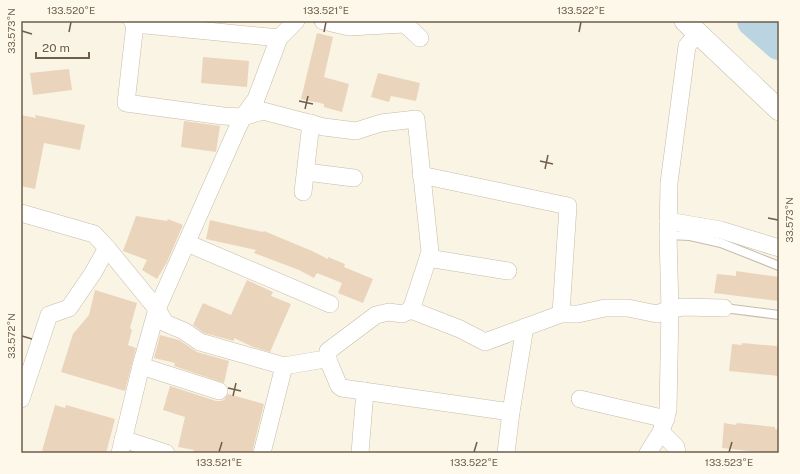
<svg xmlns="http://www.w3.org/2000/svg" width="800" height="474" viewBox="0 0 800 474" font-family="'Public Sans',sans-serif">
	<style>
		.lines { fill: none; stroke-linecap: round; stroke-linejoin: round }
		.river { stroke: #bad5e1; stroke-width: 32 }
		.building { fill: #ead5bc }
		.service-casing { stroke: #c7bba9; stroke-width: 10 }
		.minor-casing { stroke: #c7bba9; stroke-width: 18 }
		.tertiary-casing { stroke: #c7bba9; stroke-width: 22 }
		.service { stroke: #fff; stroke-width: 8 }
		.minor { stroke: #fff; stroke-width: 17 }
		.tertiary { stroke: #fff; stroke-width: 21 }
		.ticks { fill: none; stroke: #6f5e4c; stroke-width: 1.5 }
		.neatline { fill: none; stroke: #6f5e4c; stroke-width: 1.5 }
		.ticks-label { font-size: 10px; text-anchor: middle; fill: #6f5e4c }
	</style>
	<rect width="100%" height="100%" fill="#f9f4e3"/>
	<g class="lines">
		<!-- river -->
		<path class="river" d="M753 21 779 44"/>
	</g>
	<!-- building -->
	<g class="building">
		<path d="M317 33 333 37 324 77 349 84 342 112 324 107V104L301 99Z"/>
		<path d="M203 57 249 61 247 87 201 83Z"/>
		<path d="M69 69 72 90 33 95 30 73Z"/>
		<path d="M378 73 420 83 416 101 391 96 389 102 371 97Z"/>
		<path d="M21 115 36 118 35 115 85 125 80 150 44 143 35 189 21 186Z"/>
		<path d="M184 121 220 126 216 152 181 147Z"/>
		<path d="M136 216 167 221 168 219 183 225 167 262 157 279 142 270 147 260 123 251Z"/>
		<path d="M210 220 263 232 264 231 312 251 328 259V257L345 264 344 267 373 279 363 303 338 293 342 283 317 273 314 278 299 270 254 253 256 250 206 239Z"/>
		<path d="M736 271 779 277V301L714 293 717 274 736 276Z"/>
		<path d="M247 280 273 292 271 296 291 304 270 352 253 347 234 338V341L204 333 193 325 203 303 231 315Z"/>
		<path d="M95 290 137 303 130 328 132 330 128 345 136 348 125 391 61 372 73 334 89 315Z"/>
		<path d="M160 335 179 340 197 352 229 361 224 383 174 366 175 363 154 358Z"/>
		<path d="M742 343 777 346V348L779 349V376L729 371 732 344 742 345Z"/>
		<path d="M170 386 216 401H221L225 399 228 394 264 404 252 453H193L194 450 178 447 185 417 163 410Z"/>
		<path d="M55 405 65 408 66 405 115 419 106 453H50L42 451Z"/>
		<path d="M724 423 736 425 737 423 775 427V429L779 430V453H767L722 448Z"/>
	</g>
	<g class="lines">
		<!-- service casing -->
		<g class="service-casing">
			<g id="service">
				<path d="M668 235 690 236 721 243 779 266"/>
				<path d="M724 308 779 315"/>
			</g>
		</g>
		<!-- minor casing -->
		<g class="minor-casing">
			<g id="minor">
				<path d="M132 21 135 24 279 38"/>
				<path d="M323 21 349 27 405 24 420 38"/>
				<path d="M135 24 126 103 223 116 243 117 263 111 324 127 356 131 381 123 416 119 430 252 411 310 460 329 485 342 561 314H578L605 308H628L657 314 670 309 683 307 724 308"/>
				<path d="M306 172 354 178"/>
				<path d="M421 175 568 206 561 314"/>
				<path d="M303 192 311 123"/>
				<path d="M21 213 94 234 107 248 157 309 165 323 184 331 200 342 284 366 319 360H328L339 386 342 388 511 412"/>
				<path d="M668 221 721 230 779 248"/>
				<path d="M187 243 330 304"/>
				<path d="M428 258 508 271"/>
				<path d="M328 360V351L376 315 389 312 402 314 411 310"/>
				<path d="M141 366 219 391"/>
				<path d="M21 399 49 315 69 308 93 273 107 248"/>
				<path d="M580 399 666 419"/>
				<path d="M661 432 676 447 677 453"/>
				<path d="M123 439 166 453"/>
				<path d="M120 453 141 366 157 309 237 129 243 117 256 99 279 38 296 21"/>
				<path d="M262 453 284 366"/>
				<path d="M360 453 365 391"/>
				<path d="M506 453 511 412 525 327"/>
				<path d="M648 453 661 432 668 410 670 309 668 235 669 183 687 46 698 33"/>
			</g>
		</g>
		<!-- tertiary casing -->
		<g class="tertiary-casing">
			<path id="tertiary" d="M685 21 779 110"/>
		</g>
		<!-- service -->
		<use href="#service" class="service"/>
		<!-- minor -->
		<use href="#minor" class="minor"/>
		<!-- tertiary -->
		<use href="#tertiary" class="tertiary"/>
	</g>
	<!-- ticks -->
	<path class="ticks" d="M22 31 32 34M69 32 71 22M324 32 326 22M579 32 581 22M299 101 313 104M305 109 308 96M540 161 553 164M545 169 548 155M768 218 778 220M22 336 32 339M228 388 241 391M233 396 236 383M219 452 222 442M474 452 477 442M729 452 732 442"/>
	<!-- border -->
	<rect width="800" height="474" fill="none" stroke="#fdf8e9" stroke-width="44"/>
	<!-- scale -->
	<path d="M36 52v6h53v-6" fill="none" stroke="#6f5e4c" stroke-width="2"/>
	<text x="42" y="52" font-size="12" fill="#6f5e4c" stroke="#fdf8e9" stroke-width="3" paint-order="stroke">20 m</text>
	<rect x="22" y="22" width="756" height="430" class="neatline"/>
	<g class="ticks-label">
		<text x="71" y="14">133.520°E</text>
		<text x="326" y="14">133.521°E</text>
		<text x="581" y="14">133.522°E</text>
		<text transform="translate(11 31) rotate(-90)" y="4">33.573°N</text>
		<text transform="translate(789 220) rotate(-90)" y="4">33.573°N</text>
		<text transform="translate(11 336) rotate(-90)" y="4">33.572°N</text>
		<text x="219" y="466">133.521°E</text>
		<text x="474" y="466">133.522°E</text>
		<text x="729" y="466">133.523°E</text>
	</g>
</svg>
